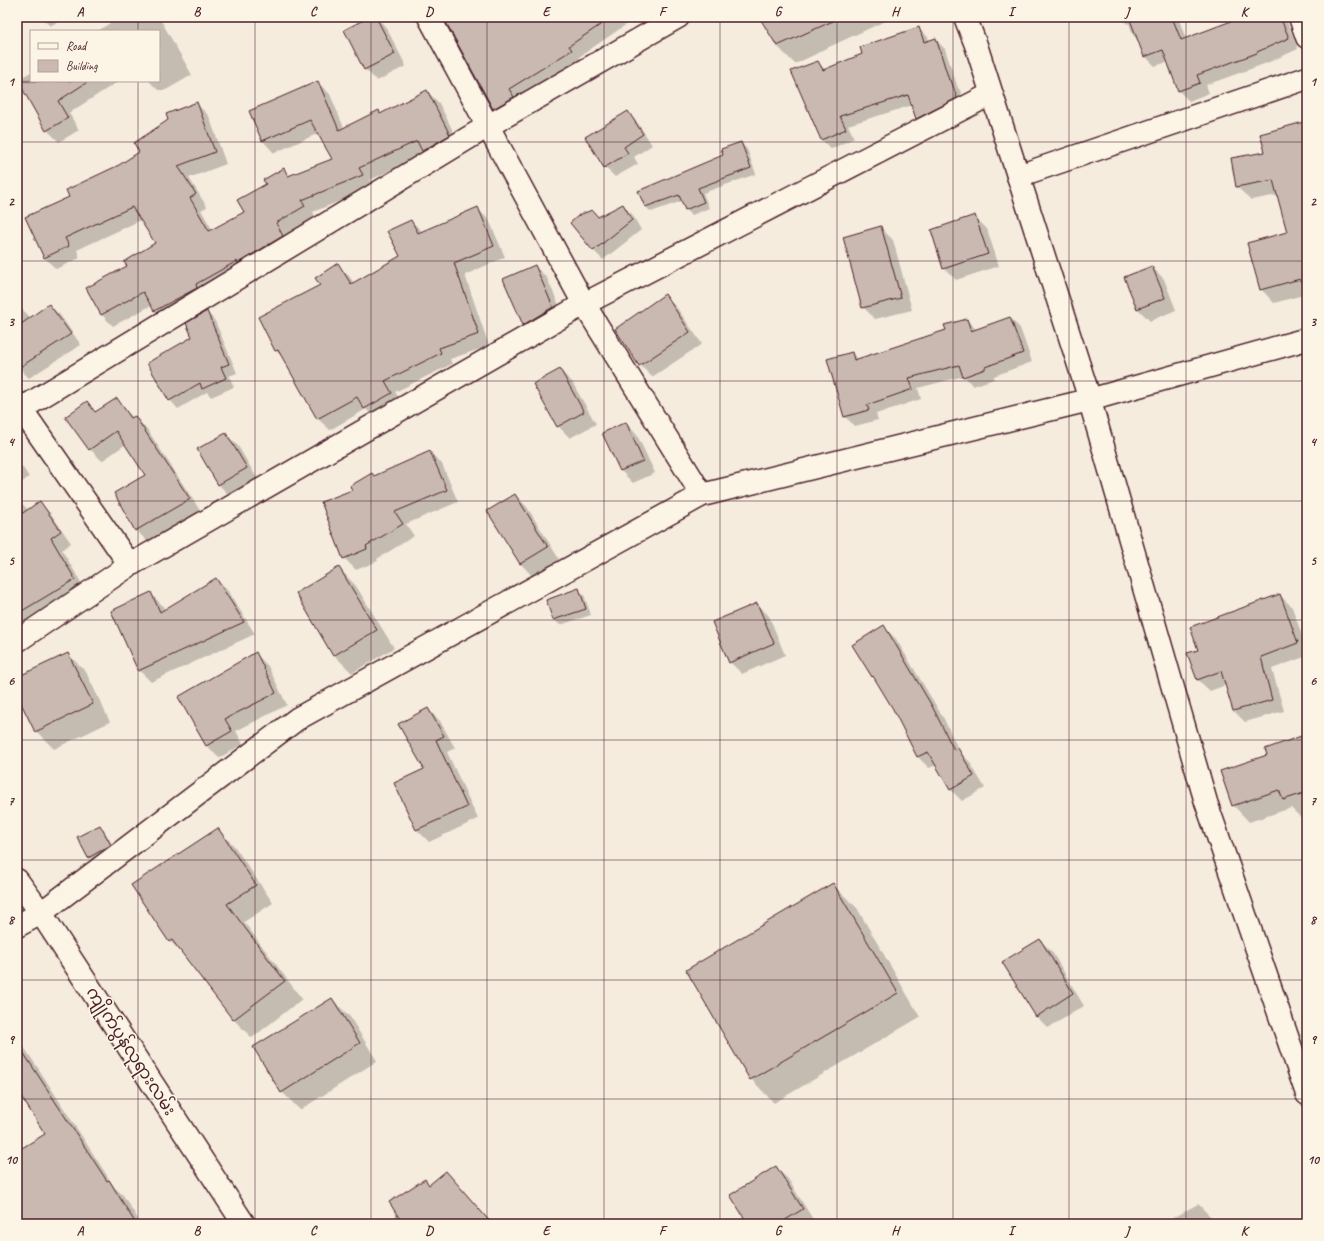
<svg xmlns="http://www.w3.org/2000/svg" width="1324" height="1241" viewBox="0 0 1324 1241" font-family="Caveat,'Noto Sans Myanmar',sans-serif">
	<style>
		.shadow { fill: #0003 }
		.building { fill: #cab9b1; stroke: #4a1f2b }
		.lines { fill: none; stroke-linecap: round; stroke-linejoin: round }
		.street-casing { stroke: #4a1f2b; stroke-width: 25 }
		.street { stroke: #fcf5e5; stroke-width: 22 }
		.grid { fill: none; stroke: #4a1f2b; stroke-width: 1; stroke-opacity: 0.55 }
		.labels { text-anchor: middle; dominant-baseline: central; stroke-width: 3.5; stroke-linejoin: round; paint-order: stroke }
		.street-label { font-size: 17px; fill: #4a1f2b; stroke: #fcf5e5 }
		.neatline { fill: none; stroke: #4a1f2b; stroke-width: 1.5 }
		.grid-label { font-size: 13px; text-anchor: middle; font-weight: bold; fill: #4a1f2b }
	</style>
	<rect width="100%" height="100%" fill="#f5ecde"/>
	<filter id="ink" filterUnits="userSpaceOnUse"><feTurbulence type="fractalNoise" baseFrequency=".025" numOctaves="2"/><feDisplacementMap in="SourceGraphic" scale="8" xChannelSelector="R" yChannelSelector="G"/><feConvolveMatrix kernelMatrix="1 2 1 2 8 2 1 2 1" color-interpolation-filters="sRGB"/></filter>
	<g filter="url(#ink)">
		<!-- shadow -->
		<g class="shadow">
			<path d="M41 17H66L50 26Z"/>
			<path d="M107 17H159L192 75 166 90H158L149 81H159V31H98L110 23Z"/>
			<path d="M371 17H376L386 27 406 66 377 81 365 69Z"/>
			<path d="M444 17H637L579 57 581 60 504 119 494 108Z"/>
			<path d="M766 17H894L818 52V53L795 64 778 47 762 20Z"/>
			<path d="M1120 17H1178L1186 39 1245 17H1285L1298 49 1267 63 1206 85 1209 93 1189 101 1179 91 1168 62 1155 66 1145 56 1139 41 1133 35 1129 23 1127 24Z"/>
			<path d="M918 28 928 37 929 41 935 39 945 49 958 88 960 90 966 107 926 127 917 118 913 105 848 125 854 138 831 149 822 140 818 62 825 70 863 54Z"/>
			<path d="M31 72V81H119L69 113 79 130 59 142 47 130 18 79Z"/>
			<path d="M318 83 330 94 344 128 379 112 381 114 427 91 439 103 461 147 426 154 370 180 374 187 313 212 316 218 167 322 155 311 152 305 113 326 101 314 129 267 156 244 141 220 77 250 80 258 56 269 44 257 70 197 141 152 197 104 209 116 226 164 189 178 207 207 201 210 213 231 245 213 267 184 283 169 290 176 333 159 319 133 274 153 263 141 250 112Z"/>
			<path d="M628 113 638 123 652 145 634 157 638 164 615 177 605 167Z"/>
			<path d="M1307 117V294L1274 303 1261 289 1288 232 1278 195 1251 200 1237 187 1266 152 1306 123 1305 118Z"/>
			<path d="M741 143 747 149 756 174 703 193 709 208 692 215 686 210 682 201 651 212 646 207 725 156Z"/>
			<path d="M622 205 632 214 641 230 603 260 594 251 571 223 599 218Z"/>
			<path d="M477 208 489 220 505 257 465 275 489 346 450 359 452 364 395 392 403 404 377 420 366 409 330 430 318 419 284 358 276 351 259 317 321 286 337 265 349 276 354 283 401 257 411 221 423 232Z"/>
			<path d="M975 217 987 229 999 266 956 280 944 268Z"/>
			<path d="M881 228 893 240 912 310 875 319 863 307Z"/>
			<path d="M535 266 547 278 565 319 536 336 524 324Z"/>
			<path d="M1152 267 1164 279 1176 310 1150 321 1138 309Z"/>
			<path d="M665 296 677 308 702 344 652 377 640 365 616 329Z"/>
			<path d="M49 305 60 315 81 345 29 378 17 366V309L20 307 31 318Z"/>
			<path d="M207 312 215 321 237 373 229 376 234 387 211 397 207 392 178 409 170 400 193 337Z"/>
			<path d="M1010 318 1020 328 1032 362 994 376V379L973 386 964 376 918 388 921 399 876 414 878 420 855 426 845 417 852 353 858 360 947 331 967 320 976 329Z"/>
			<path d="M560 370 572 382 596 424 570 438 558 426 535 384Z"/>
			<path d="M116 399 133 418 135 417 147 429 201 512 148 542 136 530 115 494 147 475 126 444 102 461 90 449 87 403 96 413Z"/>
			<path d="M626 423 637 435 655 473 633 483 621 471Z"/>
			<path d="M226 434 238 446 258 480 231 497 219 485 199 450Z"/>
			<path d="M430 452 442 464 458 502 406 524 414 536 377 559 378 561 356 570 344 558 354 490Z"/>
			<path d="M17 459 29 477 17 486Z"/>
			<path d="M515 495 527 507 559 559 532 576 521 564 488 512Z"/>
			<path d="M17 498 28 510 39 502 51 514 71 543 62 550 86 591 17 635Z"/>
			<path d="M339 568 356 586 394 648 352 673 334 655Z"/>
			<path d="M216 579 228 591 255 634 151 682 139 670 151 594 163 606 165 611Z"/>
			<path d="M578 590 584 595 591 615 560 625 554 620 548 600Z"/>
			<path d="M1280 595 1292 607 1307 649V656L1272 669 1284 711 1245 722 1233 710 1226 685 1210 691 1198 680 1200 650Z"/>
			<path d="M757 604 769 616 785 655 742 674 730 662Z"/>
			<path d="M884 627 896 639 944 719 959 751 969 761 985 788 962 801 950 789 937 765 929 768 917 756 894 708 878 681 873 676Z"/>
			<path d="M68 654 86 672 110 722 54 749 36 731 17 693V678Z"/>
			<path d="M256 654 268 666 287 705 236 731 243 744 219 758 207 746Z"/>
			<path d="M428 709 440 721 455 748 447 752 478 819 429 842 417 830 395 784 425 769Z"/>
			<path d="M1307 736V814L1300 817 1291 808 1249 822 1233 805 1268 756Z"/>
			<path d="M99 826 105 832 116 851 95 863 89 857Z"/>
			<path d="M218 829 235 847 273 903 244 922 302 999 252 1038 234 1020 188 959 170 941 133 885Z"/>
			<path d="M833 885 857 908 920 1017 774 1103 751 1079Z"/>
			<path d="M1040 940 1052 952 1084 1006 1048 1028 1036 1016Z"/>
			<path d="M332 999 350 1017 377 1061 300 1110 282 1092 254 1048Z"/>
			<path d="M17 1037 38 1068 115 1188 123 1195 141 1224H17V1153L46 1134 17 1076Z"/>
			<path d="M776 1168 788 1179 814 1221 810 1224H749Z"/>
			<path d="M446 1172 459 1186 492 1224H386L398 1214 425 1180 430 1185Z"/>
			<path d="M1198 1204 1210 1216 1214 1224H1175L1172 1218Z"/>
		</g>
		<!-- building -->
		<g class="building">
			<path d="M369 17H376L395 54 364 70 344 30Z"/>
			<path d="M443 17H612L569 46 572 50 509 89 514 97 493 109Z"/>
			<path d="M759 17H842L777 46Z"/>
			<path d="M1129 17H1172L1181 40 1242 17H1280L1289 38 1257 52V53L1197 75 1200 83 1178 91 1163 50 1144 57Z"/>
			<path d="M919 27 924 42 936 38 949 80H951L957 98 916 119 908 95 840 116 846 129 821 140 791 71 818 61 823 70 862 54 860 47Z"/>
			<path d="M18 81H89L58 101 68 118 46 131Z"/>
			<path d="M318 81 339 130 379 110 380 114 427 90 450 135 422 151 417 141 359 168 363 175 302 200 305 206 276 223 283 236 238 263 237 261 196 284 197 288 154 311 143 292 101 315 86 288 127 266 124 262 155 243 132 207 65 238 69 246 44 258 25 217 69 197 66 190 119 165 139 152 134 143 168 120 166 114 197 102 215 152 178 166 196 194 190 198 209 231 244 212 237 200 266 184 263 180 284 168 288 176 332 159 310 120 262 141 249 111Z"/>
			<path d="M628 111 643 134 624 147 628 153 604 168 585 137Z"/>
			<path d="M1307 121V281H1300V279L1260 290 1247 243 1287 232 1273 180 1236 187 1231 158 1265 152 1260 134Z"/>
			<path d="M741 142 751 168 698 188 704 202 685 210 679 195 645 207 638 191 723 155 721 149Z"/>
			<path d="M623 204 632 220 593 251 570 223 579 215 592 210 598 217Z"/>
			<path d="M478 207 494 246 454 263 479 334 439 348 441 353 385 381 392 393 364 409 357 397 317 419 278 350 275 351 258 317 320 285 315 278 338 263 351 284 400 256 387 231 411 220 418 233Z"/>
			<path d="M975 215 988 254 943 269 931 230Z"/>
			<path d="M881 226 901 298 862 308 843 237Z"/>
			<path d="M535 265 553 307 523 325 503 279Z"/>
			<path d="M1152 266 1165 298 1137 309 1124 277Z"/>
			<path d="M665 294 690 332 639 366 615 329Z"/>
			<path d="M49 304 71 334 17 369V327Z"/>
			<path d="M207 311 229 364 221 367 226 378 202 389 200 383 169 401 147 363 192 337 186 323Z"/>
			<path d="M1010 317 1023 353 985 367V369L963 377 959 365 909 378 913 389 867 405 869 410 844 417 827 359 852 352 854 360 946 330 944 325 967 319 971 331Z"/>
			<path d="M560 369 584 412 557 427 533 384Z"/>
			<path d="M117 398 131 418 135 416 190 499 135 531 114 493 145 475 116 431 89 450 65 417 87 401 95 412Z"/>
			<path d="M626 422 643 461 620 471 602 433Z"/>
			<path d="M226 433 247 468 218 485 197 449Z"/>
			<path d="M430 451 447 490 395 512 403 524 366 546 367 549 343 559 321 502 352 490 350 486 372 473 374 476Z"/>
			<path d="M515 494 548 547 520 564 487 511Z"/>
			<path d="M40 501 61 531 51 538 75 579 17 614V517Z"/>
			<path d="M339 567 377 630 333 656 296 593Z"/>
			<path d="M216 578 244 622 138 671 111 611 151 592 160 612Z"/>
			<path d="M579 588 586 609 553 620 546 600Z"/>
			<path d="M1280 594 1298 643 1261 657 1272 700 1233 711 1221 671 1197 680 1187 653 1198 650 1190 627Z"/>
			<path d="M757 603 774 643 729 663 712 622Z"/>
			<path d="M884 625 932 706 954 750 958 748 974 776 950 790 928 752 917 757 893 709 873 676 872 677 852 645Z"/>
			<path d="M256 652 276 693 225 719 232 731 206 746 178 697Z"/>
			<path d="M68 653 93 704 35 732 17 695V677Z"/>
			<path d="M428 708 444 736 436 740 467 807 416 830 394 783 424 769 398 724Z"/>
			<path d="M1307 734V792L1283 800 1279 790 1232 806 1220 771 1267 755 1265 749Z"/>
			<path d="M100 825 111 845 88 858 77 837Z"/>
			<path d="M218 828 256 885 227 904 285 981 233 1020 172 940 169 942 131 885Z"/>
			<path d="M833 883 898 993 750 1080 686 970Z"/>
			<path d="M1040 939 1073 993 1036 1017 1002 962Z"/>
			<path d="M332 998 360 1043 281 1093 253 1047Z"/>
			<path d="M17 1043 107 1181 109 1180 136 1224H17V1151L45 1134 17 1090Z"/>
			<path d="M776 1166 803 1209 779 1224H748L730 1195Z"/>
			<path d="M446 1171 492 1224H403L389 1202 425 1179 429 1185Z"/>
		</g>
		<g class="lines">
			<!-- street casing -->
			<g class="street-casing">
				<g id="street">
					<path d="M429 17 584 304 702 495"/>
					<path d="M965 17 976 45 1085 384 1206 802 1307 1094"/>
					<path d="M1300 17 1307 37"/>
					<path d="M1018 176 1307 78"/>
					<path d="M17 403 130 565"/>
					<path d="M21 409 488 126 678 17"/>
					<path d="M17 641 130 565 584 304 991 94"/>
					<path d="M17 880 41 913 244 1224"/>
					<path d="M17 926 41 913 297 719 702 495 1089 400 1307 339"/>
				</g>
			</g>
			<!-- street -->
			<use href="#street" class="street"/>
		</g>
	</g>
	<!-- grid -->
	<path class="grid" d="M138 17V31M255 17V1224M371 17V1224M487 17V1224M604 17V1224M720 17V1224M837 17V1224M953 17V1224M1069 17V1224M1186 17V1224M138 81V1224M17 142H1307M17 261H1307M17 381H1307M17 501H1307M17 620H1307M17 740H1307M17 860H1307M17 980H1307M17 1099H1307"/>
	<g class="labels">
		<!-- street labels -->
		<g class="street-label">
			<text transform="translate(131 1051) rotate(57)">ကျိုက်ပွန်လုရားလမ်း</text>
		</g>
	</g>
	<!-- margin -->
	<rect width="1324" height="1241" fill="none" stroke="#fcf5e5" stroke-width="44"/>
	<!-- legend -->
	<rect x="30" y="30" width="130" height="52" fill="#fcf5e5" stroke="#b59f9b"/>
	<rect x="38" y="43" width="20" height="6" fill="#fcf5e5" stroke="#b59f9b"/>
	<text x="66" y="50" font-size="12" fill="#4a1f2b">Road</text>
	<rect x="38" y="60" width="20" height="12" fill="#cab9b1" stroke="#b59f9b"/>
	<text x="66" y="70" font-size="12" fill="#4a1f2b">Building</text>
	<rect x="22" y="22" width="1280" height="1197" class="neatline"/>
	<g class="grid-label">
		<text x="80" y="16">A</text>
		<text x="197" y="16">B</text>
		<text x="313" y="16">C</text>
		<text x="429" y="16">D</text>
		<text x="546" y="16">E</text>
		<text x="662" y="16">F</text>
		<text x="778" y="16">G</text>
		<text x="895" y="16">H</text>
		<text x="1011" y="16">I</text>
		<text x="1127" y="16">J</text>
		<text x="1244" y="16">K</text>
		<text x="11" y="86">1</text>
		<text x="1313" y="86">1</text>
		<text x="11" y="206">2</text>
		<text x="1313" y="206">2</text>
		<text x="11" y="326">3</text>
		<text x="1313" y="326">3</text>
		<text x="11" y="446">4</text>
		<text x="1313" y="446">4</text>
		<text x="11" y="565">5</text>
		<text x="1313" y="565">5</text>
		<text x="11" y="685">6</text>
		<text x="1313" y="685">6</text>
		<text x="11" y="805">7</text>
		<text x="1313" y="805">7</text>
		<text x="11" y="924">8</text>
		<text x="1313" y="924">8</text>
		<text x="11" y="1044">9</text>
		<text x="1313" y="1044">9</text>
		<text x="11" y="1164">10</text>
		<text x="1313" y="1164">10</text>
		<text x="80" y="1235">A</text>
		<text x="197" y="1235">B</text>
		<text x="313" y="1235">C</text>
		<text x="429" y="1235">D</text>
		<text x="546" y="1235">E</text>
		<text x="662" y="1235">F</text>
		<text x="778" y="1235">G</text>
		<text x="895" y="1235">H</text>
		<text x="1011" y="1235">I</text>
		<text x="1127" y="1235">J</text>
		<text x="1244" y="1235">K</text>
	</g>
</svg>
